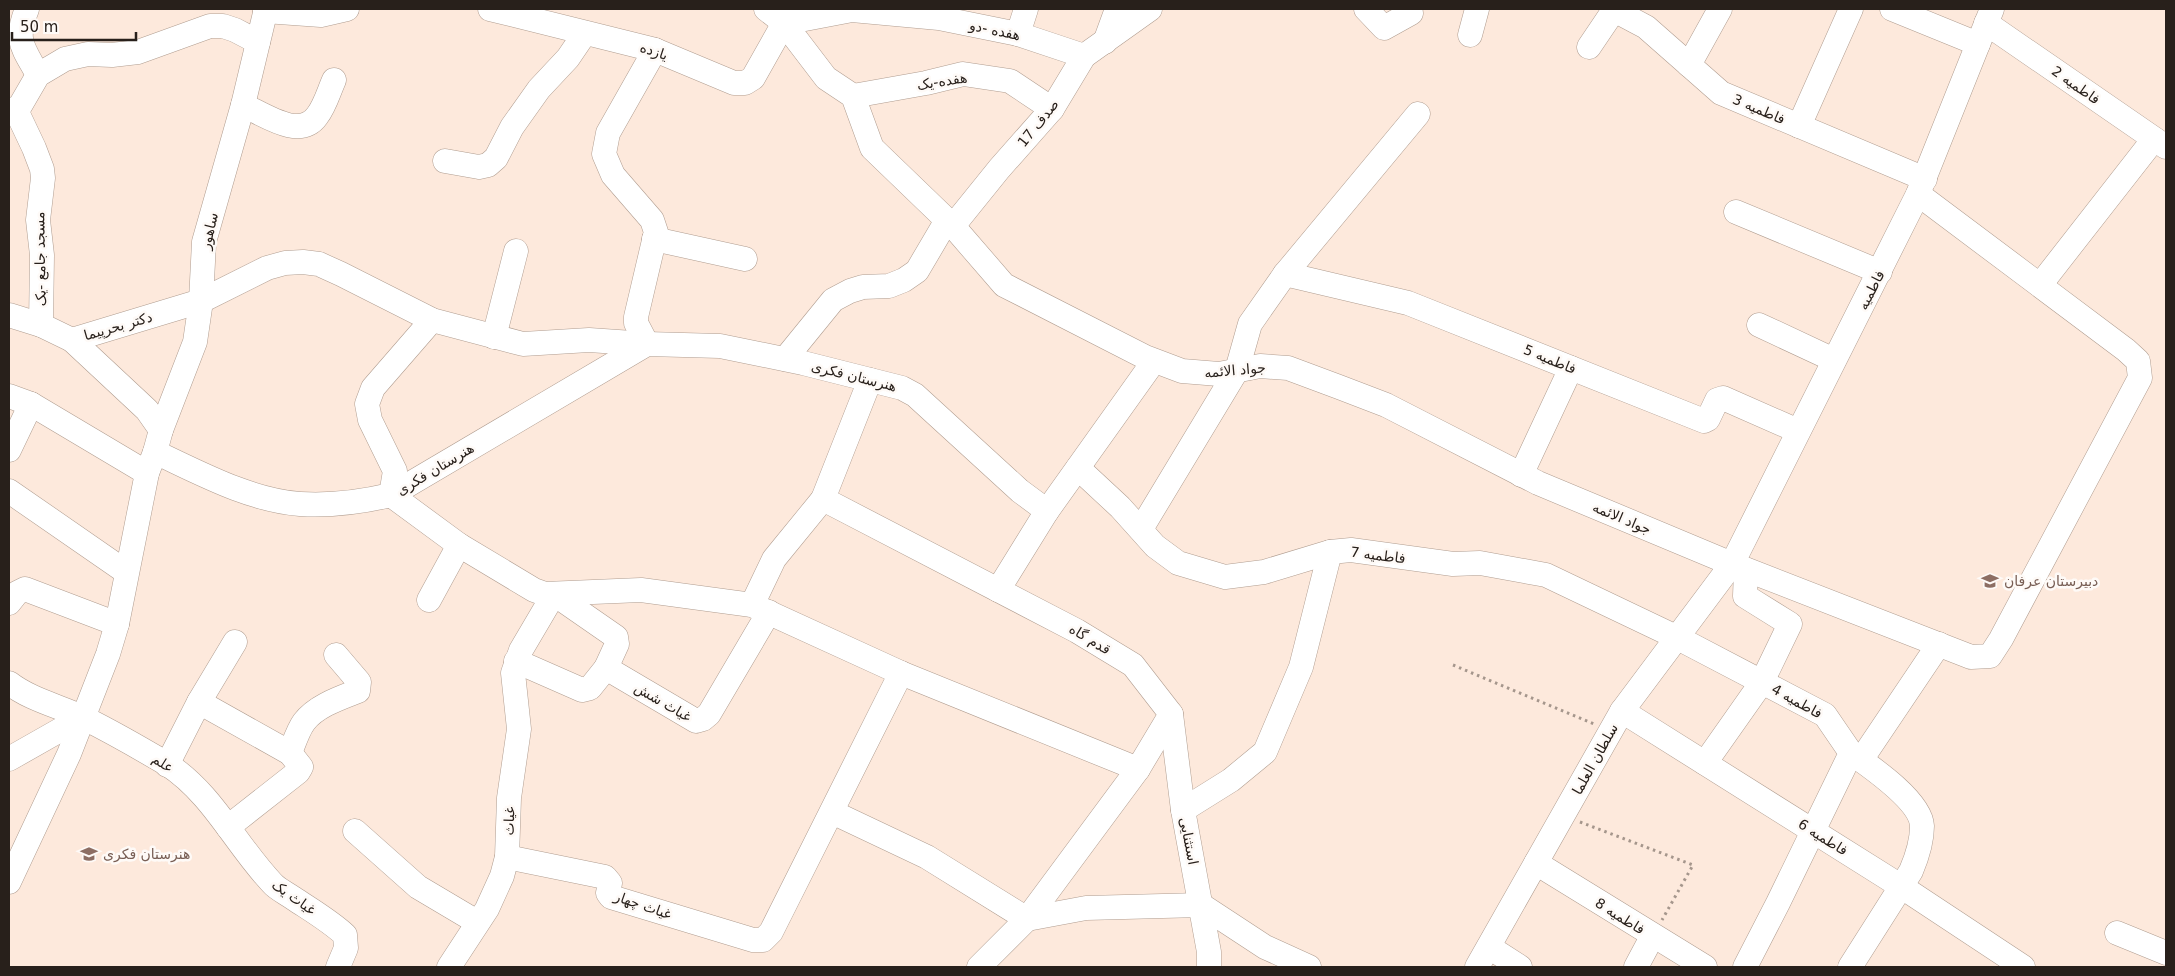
<svg xmlns="http://www.w3.org/2000/svg" width="2175" height="976" viewBox="0 0 2175 976" font-family="'DejaVu Sans',Vazirmatn,sans-serif">
	<style>
		.lines { fill: none; stroke-linecap: round; stroke-linejoin: round }
		.minor-casing { stroke: #b09d90; stroke-width: 25 }
		.path { stroke: #a5968c; stroke-width: 3; stroke-dasharray: 2.5 4; stroke-linecap: butt }
		.minor { stroke: #fff; stroke-width: 24 }
		.labels { text-anchor: middle; dominant-baseline: central; stroke-width: 5; stroke-linejoin: round; paint-order: stroke }
		.street-label { font-size: 14px; fill: #28201b; stroke: #fefaf7 }
		.education-label { font-size: 14px; fill: #785e54; stroke: #fefaf7; text-anchor: start }
	</style>
	<rect width="100%" height="100%" fill="#fde9dc"/>
	<g class="lines">
		<!-- minor casing -->
		<g class="minor-casing">
			<g id="minor">
				<path d="M27 9C14 41 23 47 38 75"/>
				<path d="M490 9 655 50 734 83H745L753 78 784 23 788 10"/>
				<path d="M766 9 784 23 826 78 853 96 872 148 953 226 1004 285 1145 357 1182 371 1219 374 1260 366 1288 368 1339 387 1386 405 1538 483 1732 564 1971 657 1990 656 2001 639 2140 378 2138 361 2126 350 1918 194"/>
				<path d="M1366 9 1384 28 1411 13"/>
				<path d="M1612 9 1646 27 1721 93 1925 179"/>
				<path d="M1892 9 1978 44"/>
				<path d="M265 11 321 15 347 9"/>
				<path d="M784 23 852 10 939 18 1018 34 1084 56"/>
				<path d="M1986 23 2166 147"/>
				<path d="M1018 34 1026 9"/>
				<path d="M1470 35 1477 9"/>
				<path d="M1105 42 1117 9"/>
				<path d="M1589 47 1614 10"/>
				<path d="M1689 65 1720 9"/>
				<path d="M853 96 926 83 963 74 1010 81 1052 109"/>
				<path d="M243 105C265 115 300 140 317 116 325 106 329 91 334 80"/>
				<path d="M16 110 34 148 42 169 43 178 38 220 42 255 41 325"/>
				<path d="M9 112 20 106 38 75 65 59 88 54 112 55 138 52 210 26H223L235 30 258 42"/>
				<path d="M1799 126 1851 9"/>
				<path d="M445 161 479 167 488 165 496 158 512 127 539 89 568 58 585 33"/>
				<path d="M1736 212 1880 272"/>
				<path d="M953 226 999 169 1052 109 1084 56 1150 9"/>
				<path d="M654 239 745 259"/>
				<path d="M1285 274 1408 303 1704 421 1708 419 1717 400 1723 398 1798 431"/>
				<path d="M2040 285 2154 139"/>
				<path d="M9 315 41 325 72 340 201 301 267 268 285 263 303 262 319 264 341 274 432 320 523 344 589 340 647 344"/>
				<path d="M432 320 373 388 367 404 370 420 395 471 391 495 459 545 534 590 545 594 641 590 752 605 901 673 1138 769"/>
				<path d="M1759 325 1834 360"/>
				<path d="M494 337 516 251"/>
				<path d="M72 340 147 410 161 430"/>
				<path d="M647 344 636 323V317L656 232 652 220 613 175 604 154 608 133 655 50"/>
				<path d="M785 359 833 300 850 291 863 287 889 286 904 280 917 271 947 220"/>
				<path d="M870 380 823 499 1077 631 1133 665 1171 714 1138 769 1027 919 979 967"/>
				<path d="M9 396 31 404 147 473"/>
				<path d="M9 450 31 404"/>
				<path d="M155 452 161 430 195 342 201 301 204 242 243 105 266 9"/>
				<path d="M1078 468 1120 507 1155 546 1178 563 1225 577 1264 572 1330 552 1351 550 1453 564 1480 563 1546 575 1676 637 1825 715 1851 753 1778 903 1745 967"/>
				<path d="M1521 475 1571 368"/>
				<path d="M9 491 126 572"/>
				<path d="M1141 529 1237 370 1250 324 1285 274 1418 114"/>
				<path d="M998 590 1047 511 1154 361"/>
				<path d="M429 600 459 545"/>
				<path d="M9 603 17 593 25 589 117 624"/>
				<path d="M752 605 774 559 823 499"/>
				<path d="M516 661 582 690 590 688 606 668 696 721 703 719 709 714 769 612"/>
				<path d="M9 683C31 700 59 706 84 718 112 732 140 748 167 764 213 794 235 844 272 883 277 889 286 893 293 898 311 910 330 921 345 935L346 948 338 967"/>
				<path d="M199 702 290 753 301 767 298 772 228 827"/>
				<path d="M1622 711 1902 887 2023 967"/>
				<path d="M1171 714 1183 810 1209 952V967"/>
				<path d="M290 753C294 743 298 730 304 722 316 706 340 698 358 691L359 682 336 655"/>
				<path d="M9 759 83 717"/>
				<path d="M1861 760 1939 644"/>
				<path d="M1705 763 1762 682 1790 624 1745 596 1746 570"/>
				<path d="M167 765 199 702 235 642"/>
				<path d="M1183 810 1231 780 1265 752 1301 667 1330 552"/>
				<path d="M832 812 927 857 1027 919 1086 908 1201 905 1265 947 1309 967"/>
				<path d="M355 831 418 887 477 922"/>
				<path d="M507 857 605 877 610 883 608 893 611 897 753 940H763L771 932 901 673"/>
				<path d="M1536 863 1705 967"/>
				<path d="M9 882 69 754 108 654 117 624 147 473 155 452C200 473 249 500 300 504 331 506 361 502 391 495L647 344 720 346 803 363 902 388 915 395 1020 491 1047 511"/>
				<path d="M2117 933 2166 953"/>
				<path d="M1489 947 1520 967"/>
				<path d="M449 967 487 909 502 876 507 857 509 798 519 729 513 673 521 650 554 594 616 637 617 644 606 668"/>
				<path d="M1477 967 1622 711 1732 564 1918 194 1992 9"/>
				<path d="M1636 967 1652 937"/>
				<path d="M1850 967 1911 871C1917 857 1922 841 1922 826 1921 801 1871 767 1851 753"/>
			</g>
		</g>
		<!-- path -->
		<g class="path">
			<path d="M1453 665 1594 724"/>
			<path d="M1580 822 1693 865 1662 920"/>
		</g>
		<!-- minor -->
		<use href="#minor" class="minor"/>
	</g>
	<!-- icons -->
	<defs>
		<g id="school-bare" transform="scale(1.35)"><path d="M0-5L7-2L0 1L-7-2ZM-4 1L0 2.5L4 1V4Q0 6-4 4Z" fill="#8d6e63" stroke="#fefaf7" stroke-width="2.5" paint-order="stroke"/></g>
	</defs>
	<g fill-rule="evenodd">
		<use href="#school-bare" x="1990" y="581"/>
		<use href="#school-bare" x="89" y="854"/>
	</g>
	<g class="labels">
		<!-- street labels -->
		<g class="street-label">
			<text transform="translate(995 30) rotate(12)">هفده -دو</text>
			<text transform="translate(654 51) rotate(18)">یازده</text>
			<text transform="translate(942 81) rotate(-9)">هفده-یک</text>
			<text transform="translate(2076 85) rotate(35)">فاطمیه 2</text>
			<text transform="translate(1759 109) rotate(23)">فاطمیه 3</text>
			<text transform="translate(1038 123) rotate(-51)">صدف 17</text>
			<text transform="translate(209 231) rotate(-77)">ساهور</text>
			<text transform="translate(40 259) rotate(-91)">مسجد جامع -یک</text>
			<text transform="translate(1871 290) rotate(-63)">فاطمیه</text>
			<text transform="translate(118 326) rotate(-16)">دکتر بحرپیما</text>
			<text transform="translate(1550 359) rotate(22)">فاطمیه 5</text>
			<text transform="translate(1235 370) rotate(-5)">جواد الائمه</text>
			<text transform="translate(854 376) rotate(14)">هنرستان فکری</text>
			<text transform="translate(435 469) rotate(-31)">هنرستان فکری</text>
			<text transform="translate(1622 518) rotate(23)">جواد الائمه</text>
			<text transform="translate(1378 555) rotate(7)">فاطمیه 7</text>
			<text transform="translate(1090 639) rotate(31)">قدم گاه</text>
			<text transform="translate(1797 701) rotate(29)">فاطمیه 4</text>
			<text transform="translate(663 702) rotate(30)">غیاث شش</text>
			<text transform="translate(1595 759) rotate(-61)">سلطان العلما</text>
			<text transform="translate(163 763) rotate(32)">علم</text>
			<text transform="translate(509 821) rotate(-88)">غیاث</text>
			<text transform="translate(1823 837) rotate(32)">فاطمیه 6</text>
			<text transform="translate(1189 841) rotate(79)">استثنایی</text>
			<text transform="translate(294 897) rotate(35)">غیاث یک</text>
			<text transform="translate(643 905) rotate(19)">غیاث چهار</text>
			<text transform="translate(1620 916) rotate(32)">فاطمیه 8</text>
		</g>
		<!-- education labels -->
		<g class="education-label">
			<text x="2004" y="581">دبیرستان عرفان</text>
			<text x="103" y="854">هنرستان فکری</text>
		</g>
	</g>
	<!-- border -->
	<rect width="2175" height="976" fill="none" stroke="#28201b" stroke-width="20"/>
	<!-- scale -->
	<path d="M12 32v8h124v-8" fill="none" stroke="#28201b" stroke-width="2.5"/>
	<text x="20" y="32" font-size="15" fill="#28201b" stroke="#fefaf7" stroke-width="4" paint-order="stroke">50 m</text>
</svg>
